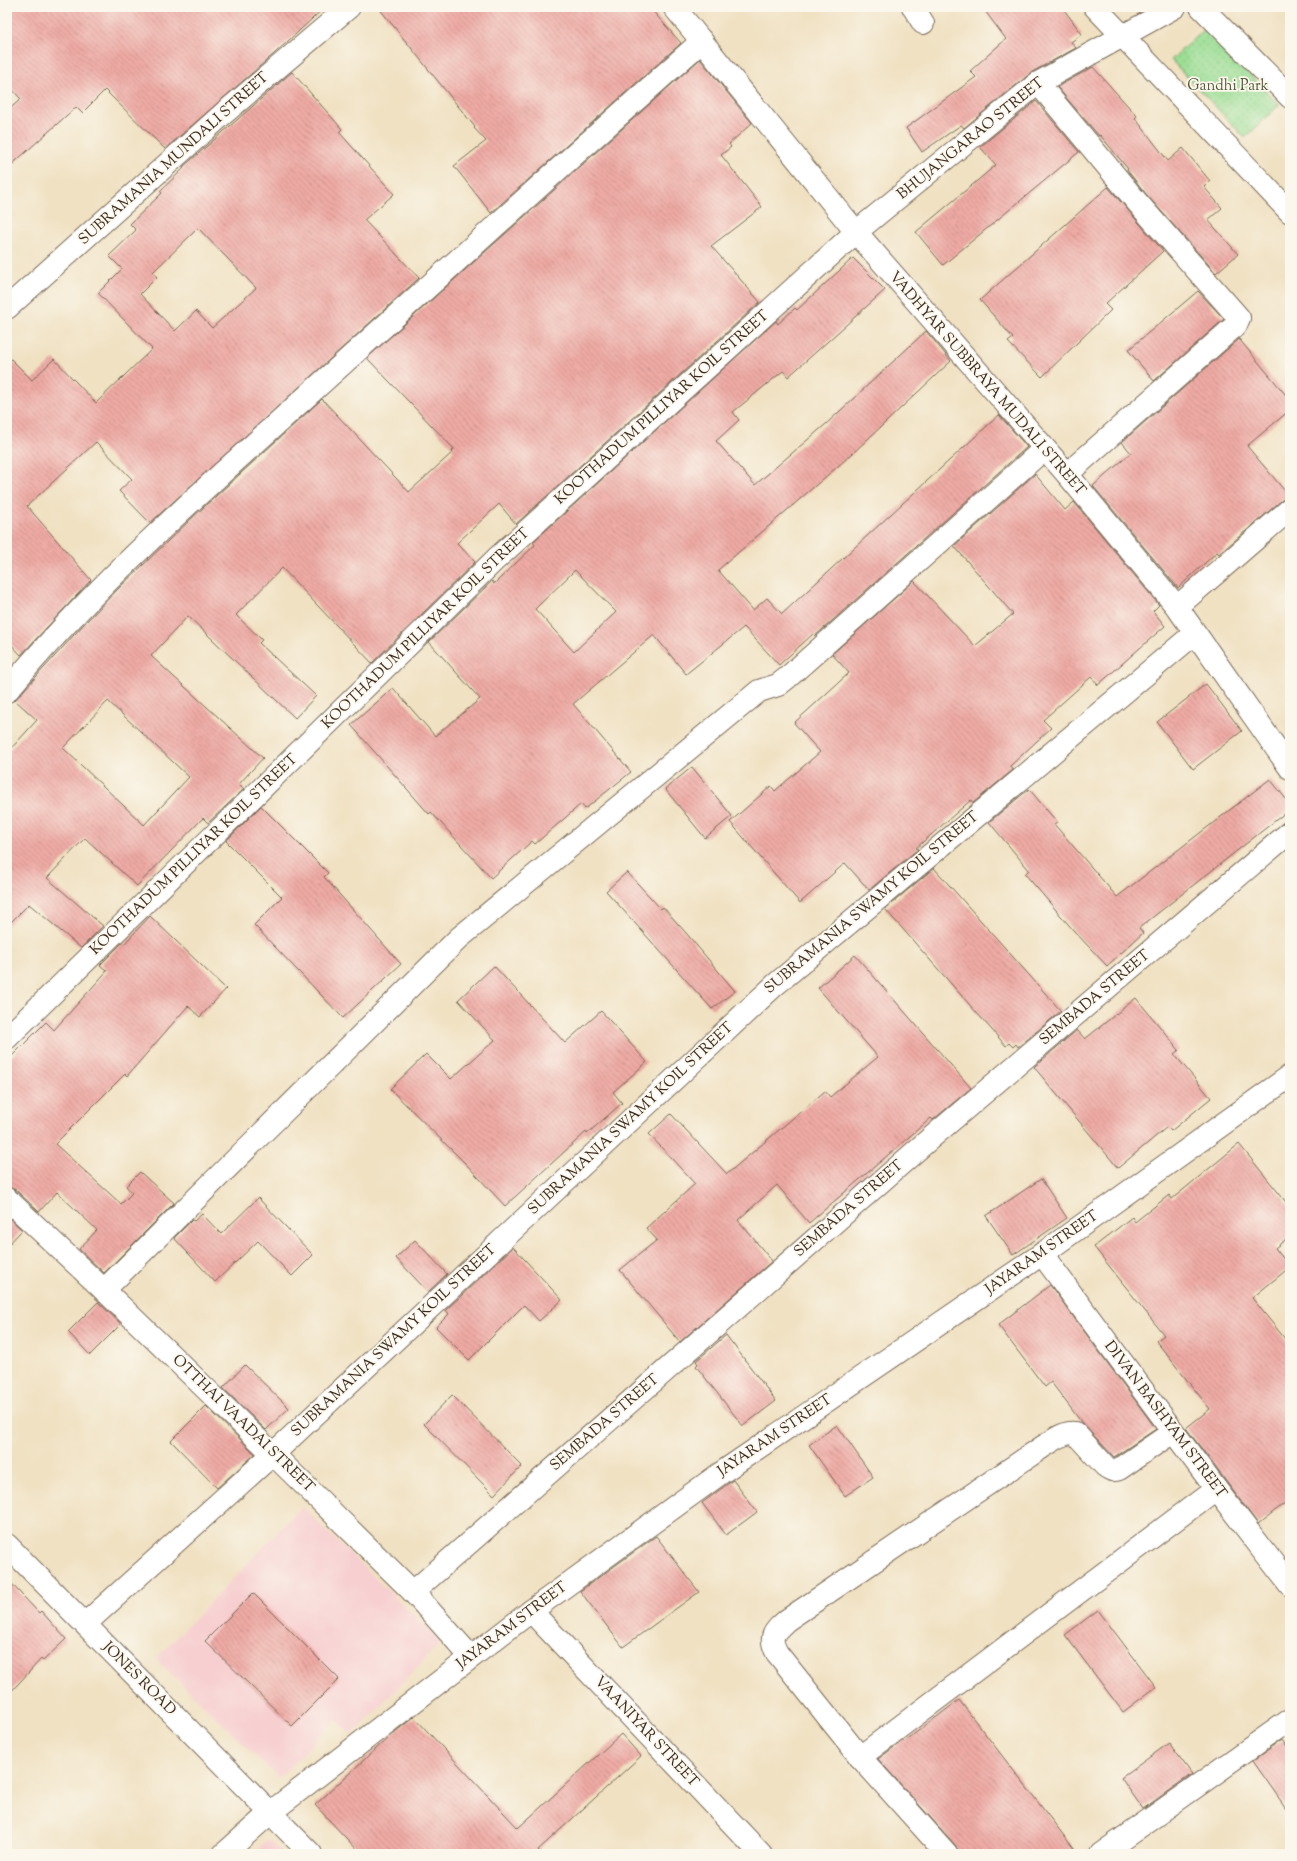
<svg xmlns="http://www.w3.org/2000/svg" width="1297" height="1861" viewBox="0 0 1297 1861" font-family="'Sorts Mill Goudy',serif">
	<style>
		.built { fill: #f7cfd0 }
		.grass { fill: url(#grass-dots); stroke: #6c845a }
		.building { fill: url(#building-back-hatch); fill-rule: evenodd }
		.lines { fill: none; stroke-linecap: round; stroke-linejoin: round }
		.street-casing { stroke: #7a6a57; stroke-width: 24 }
		.secondary-casing { stroke: #7a6a57; stroke-width: 24 }
		.street { stroke: #fff; stroke-width: 22 }
		.secondary { stroke: #fff; stroke-width: 22 }
		.labels { text-anchor: middle; dominant-baseline: central; stroke-width: 3.5; stroke-linejoin: round; paint-order: stroke }
		.park-label { font-size: 15px; fill: #53573c; stroke: #fbf7ec }
		.street-label { font-size: 15px; fill: #3b2a1e; stroke: #fbf7ec }
	</style>
	<defs>
		<pattern id="grass-dots" width="8" height="8" patternUnits="userSpaceOnUse"><rect width="8" height="8" fill="#9cde95"/><path d="M2 2h.1M6 6h.1" fill="none" stroke="#87bf80" stroke-width="1.8" stroke-linecap="round"/></pattern>
		<pattern id="building-back-hatch" width="6" height="6" patternUnits="userSpaceOnUse"><rect width="6" height="6" fill="#efaaa5"/><path d="M-1 5l2 2M0 0l6 6M5-1l2 2" fill="none" stroke="#c38b86"/></pattern>
	</defs>
	<rect width="100%" height="100%" fill="#fbf7ec"/>
	<filter id="ink" filterUnits="userSpaceOnUse"><feTurbulence type="fractalNoise" baseFrequency=".025" numOctaves="2"/><feDisplacementMap in="SourceGraphic" scale="8" xChannelSelector="R" yChannelSelector="G"/><feConvolveMatrix kernelMatrix="1 2 1 2 8 2 1 2 1" color-interpolation-filters="sRGB"/></filter>
	<filter id="wash" filterUnits="userSpaceOnUse"><feTurbulence type="fractalNoise" baseFrequency=".012" numOctaves="4" result="noise"/><feDisplacementMap in="SourceGraphic" scale="16" xChannelSelector="R" yChannelSelector="G"/><feGaussianBlur stdDeviation="0.9" result="paint"/><feColorMatrix in="noise" values="0 0 0 0 0 0 0 0 0 0 0 0 0 0 0 0 0 1.4 0 .05"/><feComposite in="paint" operator="in"/></filter>
	<g filter="url(#wash)">
		<rect width="100%" height="100%" fill="#f0e1c2"/>
		<!-- built -->
		<g class="built">
			<path d="M302 1507 441 1642 352 1735 336 1719 279 1778 156 1659Z"/>
			<path d="M268 1839 283 1854H253Z"/>
		</g>
		<!-- grass -->
		<path class="grass" d="M1205 28 1279 105 1245 138 1171 60Z"/>
		<g id="blocks">
			<!-- building -->
			<g class="building">
				<path d="M7 7H325L275 53 165 149 105 90 82 113 76 107 7 169V111L21 99 7 84Z"/>
				<path d="M378 7H649L681 43 491 213 454 166 486 141 474 128 475 127Z"/>
				<path d="M982 7H1062L1082 34 1071 42 1076 48 1032 72 964 128 961 125 922 152 906 128 976 77 970 71 1006 39Z"/>
				<path d="M700 59 752 123 729 144 731 147 721 155 762 207 711 246 760 302 516 524 499 504 457 543 475 562 372 663 282 568 236 615 262 640 259 643 316 696 295 718 188 616 151 656 263 758 239 784 244 789 208 823 203 818 137 886 85 838 47 878 103 926 81 948 29 904 7 926V753L37 720 15 700 84 624 119 588 192 518 322 399 409 492 453 452 452 451 454 449 367 358ZM108 701 189 777 144 825 63 748Z"/>
				<path d="M1093 67 1137 116 1135 118 1168 161 1183 148 1210 181 1204 187 1222 208 1208 220 1238 254 1216 273 1146 194 1127 170 1128 169 1100 135 1099 136 1057 87Z"/>
				<path d="M292 72 342 129 339 132 394 194 364 220 419 278 150 523 119 491 132 479 96 442 27 506 91 580 21 655 7 640V355L32 380 54 359 96 403 152 349 98 293 122 269 109 256 136 230 130 224 162 193 160 191 184 168 183 167ZM198 228 256 288 212 328 196 311 175 331 140 294 157 277 153 272Z"/>
				<path d="M1036 101 1079 152 943 265 916 232 996 165 980 147Z"/>
				<path d="M1108 187 1163 251 1105 304 1111 310 1042 377 1008 342 1013 338 980 300Z"/>
				<path d="M853 258 885 290 788 377 783 371 733 412 739 420 716 441 755 485 826 424 926 331 951 361 852 454 718 570 753 610 767 598 782 614 999 415 1027 447 815 636 813 634 779 665 744 627 686 674 654 635 573 704 631 772 585 809 581 804 535 844 532 841 491 878 431 812 429 814 351 725 393 688 435 736 480 699 429 642 492 581 494 584 535 545 533 542 776 321 778 324 795 308 797 310ZM575 570 616 612 574 652 535 609Z"/>
				<path d="M1198 291 1224 319 1154 381 1128 350Z"/>
				<path d="M1239 339 1290 400V410L1247 446 1290 497 1282 500 1219 554 1217 552 1178 588 1093 486 1131 453 1122 442Z"/>
				<path d="M1035 474 1065 510 1074 502 1159 605 1153 611 1165 626 1098 685 1091 677 1043 720 1051 728 1010 766 1013 770 973 803 971 800 916 848 918 849 869 890 845 863 800 903 730 822 771 786 775 791 820 752 794 723 849 673 832 654 914 581 975 646 1013 614 954 546Z"/>
				<path d="M1206 684 1242 731 1193 769 1157 722Z"/>
				<path d="M692 767 732 816 705 838 665 789Z"/>
				<path d="M1270 779 1290 804V809L1139 928 1143 933 1107 966 1074 931 1025 874 1029 870 989 822 1029 789 1057 822 1054 824 1117 897Z"/>
				<path d="M261 806 328 873 324 877 401 964 343 1018 254 925 282 897 226 841Z"/>
				<path d="M934 868 1061 1011 1018 1047 1016 1044 1013 1047 1009 1043 1006 1046 885 909Z"/>
				<path d="M627 872 661 909 663 907 686 933 735 991 712 1009 606 891Z"/>
				<path d="M150 916 226 989 200 1017 188 1006 127 1076 125 1074 55 1144 121 1204 132 1193 126 1186 140 1172 174 1203 104 1273 79 1249 97 1230 57 1192 39 1212 16 1190 7 1187V1061L46 1022 54 1030 107 971 100 965 122 943 124 944Z"/>
				<path d="M855 955 971 1088 933 1120 931 1118 809 1223 777 1185 738 1220 772 1261 680 1342 620 1270 657 1240 646 1228 695 1184 649 1134 671 1114 727 1174 825 1091 830 1097 878 1057 818 988Z"/>
				<path d="M494 966 565 1043 601 1011 647 1062 613 1092 622 1103 587 1134 586 1132 505 1206 464 1162 390 1089 426 1054 451 1079 495 1040 458 1000Z"/>
				<path d="M1136 998 1179 1050 1174 1054 1211 1098 1171 1131 1167 1127 1118 1168 1034 1067 1077 1030 1085 1039Z"/>
				<path d="M1239 1144 1290 1207V1236L1275 1248 1290 1267 1252 1298 1290 1345V1499L1258 1524 1186 1428 1210 1409 1156 1341 1164 1335 1094 1247 1132 1217 1135 1222 1169 1195 1172 1199Z"/>
				<path d="M1041 1179 1067 1218 1013 1255 986 1216Z"/>
				<path d="M258 1198 313 1255 292 1276 258 1241 215 1282 174 1238 192 1220 194 1221 202 1214 221 1234Z"/>
				<path d="M7 1216 22 1230 7 1246Z"/>
				<path d="M415 1240 447 1274 428 1292 396 1258Z"/>
				<path d="M513 1247 562 1300 539 1321 524 1305 469 1360 436 1327 449 1314 446 1310Z"/>
				<path d="M1050 1285 1156 1429 1114 1457 1082 1423 1051 1382 1045 1387 998 1325Z"/>
				<path d="M98 1302 121 1324 90 1355 68 1332Z"/>
				<path d="M726 1335 776 1401 743 1426 696 1366 698 1364 696 1361Z"/>
				<path d="M245 1365 289 1408 266 1430 223 1388Z"/>
				<path d="M452 1395 522 1466 494 1495 424 1424Z"/>
				<path d="M206 1406 255 1454 217 1488 171 1441Z"/>
				<path d="M837 1425 873 1477 845 1496 809 1445Z"/>
				<path d="M733 1480 757 1512 726 1535 702 1503Z"/>
				<path d="M656 1536 699 1592 623 1647 580 1591Z"/>
				<path d="M7 1579 39 1613 41 1611 66 1639 43 1661 41 1659 7 1696Z"/>
				<path d="M253 1593 339 1679 292 1726 205 1641Z"/>
				<path d="M1098 1610 1156 1687 1123 1712 1065 1635Z"/>
				<path d="M959 1700 1078 1854H959L956 1846 878 1759 904 1740 905 1741Z"/>
				<path d="M414 1717 518 1828 621 1734 641 1756 538 1850 542 1854H361L315 1805 390 1736Z"/>
				<path d="M1283 1740 1290 1750V1814L1253 1761Z"/>
				<path d="M1169 1743 1192 1774 1143 1809 1121 1778Z"/>
			</g>
		</g>
	</g>
	<g filter="url(#ink)">
		<use href="#blocks" fill-opacity="0" stroke="#7a6a57" stroke-width="1"/>
		<g class="lines">
			<!-- street casing -->
			<g class="street-casing">
				<g id="street">
					<path d="M674 7 856 232 1067 474 1177 607 1290 768"/>
					<path d="M913 7 923 23"/>
					<path d="M1095 7 1290 212"/>
					<path d="M1201 7 1290 97"/>
					<path d="M1038 83 1137 202 1239 318 1236 325 1067 474"/>
					<path d="M7 308 223 114 349 7"/>
					<path d="M1177 607 1290 509"/>
					<path d="M7 691C94 586 196 497 296 406 431 283 566 162 702 41"/>
					<path d="M7 1038 496 559 856 232 1038 83 1175 7"/>
					<path d="M7 1199 104 1290 273 1454 413 1592 471 1657"/>
					<path d="M1042 1254 1216 1489 1290 1585"/>
					<path d="M104 1290 459 938 759 691 778 685 787 678 1044 449"/>
					<path d="M413 1592 925 1143 1290 832"/>
					<path d="M531 1611 761 1854"/>
					<path d="M85 1624 273 1454 775 985 1194 634"/>
					<path d="M860 1757 1216 1489"/>
					<path d="M947 1854 860 1757 777 1653C768 1636 774 1632 787 1620L1044 1446C1053 1441 1065 1431 1075 1433L1105 1466C1110 1470 1113 1471 1119 1469L1173 1432"/>
					<path d="M1101 1854 1290 1720"/>
				</g>
			</g>
			<!-- secondary casing -->
			<g class="secondary-casing">
				<g id="secondary">
					<path d="M7 1545 311 1854"/>
					<path d="M224 1854 271 1812 531 1611 721 1473 1042 1254 1290 1076"/>
				</g>
			</g>
			<!-- street -->
			<use href="#street" class="street"/>
			<!-- secondary -->
			<use href="#secondary" class="secondary"/>
		</g>
	</g>
	<g class="labels">
		<!-- park labels -->
		<g class="park-label">
			<text x="1228" y="86">Gandhi Park</text>
		</g>
		<!-- street labels -->
		<g class="street-label">
			<text transform="translate(971 139) rotate(-39)">BHUJANGARAO STREET</text>
			<text transform="translate(174 159) rotate(-42)">SUBRAMANIA MUNDALI STREET</text>
			<text transform="translate(987 384) rotate(49)">VADHYAR SUBBRAYA MUDALI STREET</text>
			<text transform="translate(662 408) rotate(-42)">KOOTHADUM PILLIYAR KOIL STREET</text>
			<text transform="translate(426 629) rotate(-44)">KOOTHADUM PILLIYAR KOIL STREET</text>
			<text transform="translate(194 855) rotate(-44)">KOOTHADUM PILLIYAR KOIL STREET</text>
			<text transform="translate(872 903) rotate(-40)">SUBRAMANIA SWAMY KOIL STREET</text>
			<text transform="translate(1095 998) rotate(-40)">SEMBADA STREET</text>
			<text transform="translate(631 1119) rotate(-43)">SUBRAMANIA SWAMY KOIL STREET</text>
			<text transform="translate(849 1209) rotate(-41)">SEMBADA STREET</text>
			<text transform="translate(1042 1253) rotate(-35)">JAYARAM STREET</text>
			<text transform="translate(394 1341) rotate(-43)">SUBRAMANIA SWAMY KOIL STREET</text>
			<text transform="translate(1165 1420) rotate(53)">DIVAN BASHYAM STREET</text>
			<text transform="translate(605 1423) rotate(-41)">SEMBADA STREET</text>
			<text transform="translate(243 1424) rotate(44)">OTTHAI VAADAI STREET</text>
			<text transform="translate(775 1436) rotate(-34)">JAYARAM STREET</text>
			<text transform="translate(512 1626) rotate(-37)">JAYARAM STREET</text>
			<text transform="translate(139 1679) rotate(45)">JONES ROAD</text>
			<text transform="translate(646 1732) rotate(47)">VAANIYAR STREET</text>
		</g>
	</g>
	<!-- margin -->
	<rect width="1297" height="1861" fill="none" stroke="#fbf7ec" stroke-width="24"/>
</svg>
